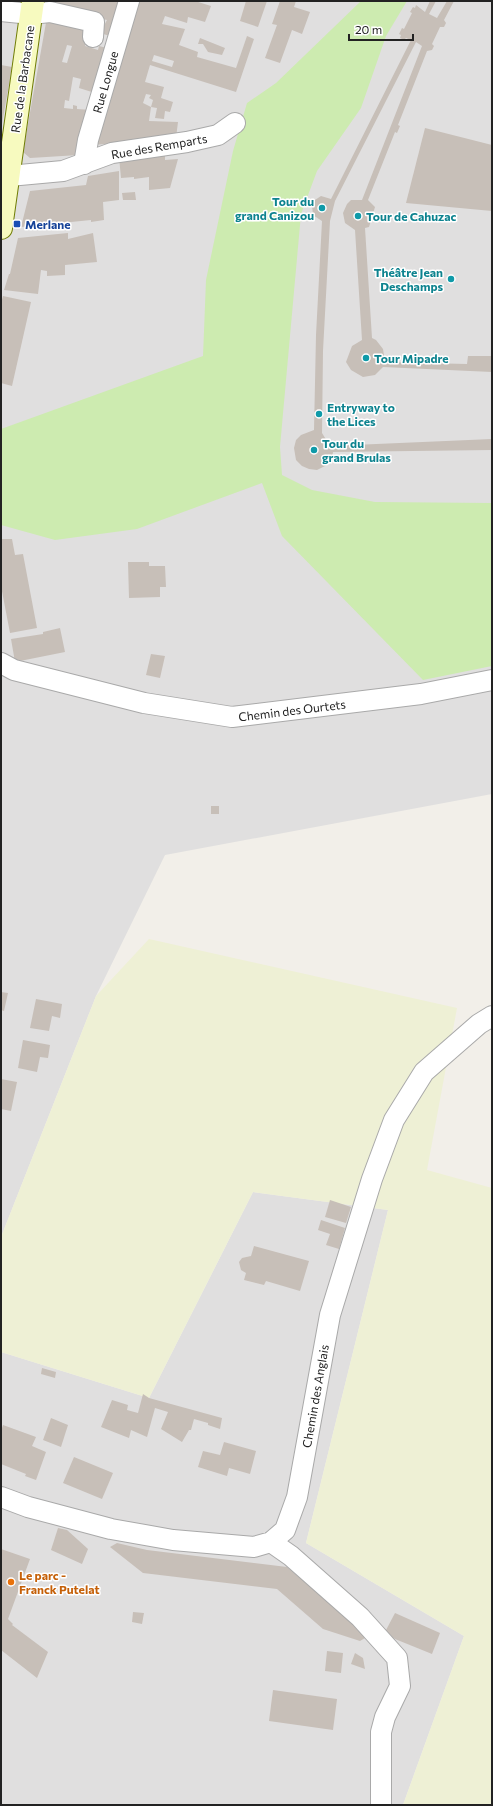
<svg xmlns="http://www.w3.org/2000/svg" width="493" height="1806" viewBox="0 0 493 1806" font-family="Commissioner,sans-serif">
	<style>
		.residential { fill: #e0dfdf }
		.farmland { fill: #eef0d5 }
		.grass { fill: #cdebb0 }
		.building { fill: #c7bfb8; fill-rule: evenodd }
		.lines { fill: none; stroke-linecap: round; stroke-linejoin: round }
		.street-casing { stroke: #a9a9a9; stroke-width: 22 }
		.secondary-casing { stroke: #707d05; stroke-width: 24 }
		.street { stroke: #fff; stroke-width: 20 }
		.secondary { stroke: #f7fabf; stroke-width: 22 }
		.culture-dot { fill: #0f9aa8; stroke: #fff; stroke-width: 1.5 }
		.transit-dot { fill: #1a4fb4; stroke: #fff; stroke-width: 1.5 }
		.food-dot { fill: #e8710a; stroke: #fff; stroke-width: 1.5 }
		.labels { text-anchor: middle; dominant-baseline: central; stroke-width: 3; stroke-linejoin: round; paint-order: stroke }
		.street-label { font-size: 12px; fill: #222; stroke: #fff }
		.culture-label { font-size: 12px; font-weight: bold; fill: #0d838f; stroke: #fff; text-anchor: start }
		.transit-label { font-size: 12px; font-weight: bold; fill: #164399; stroke: #fff; text-anchor: start }
		.food-label { font-size: 12px; font-weight: bold; fill: #c56008; stroke: #fff; text-anchor: start }
	</style>
	<rect width="100%" height="100%" fill="#f2efe9"/>
	<!-- residential -->
	<g class="residential">
		<path d="M1 1H492V794L165 855 96 996 1 1237Z"/>
		<path d="M253 1192 388 1210 306 1543 464 1636 403 1805H1V1352L149 1398Z"/>
	</g>
	<!-- farmland -->
	<path class="farmland" d="M149 939 457 1008 427 1170 492 1188V1805H403L464 1636 306 1543 388 1210 253 1192 149 1398 1 1352V1237L96 996Z"/>
	<!-- grass -->
	<path class="grass" d="M361 1H407L386 36 361 108 317 171 301 214 280 447 282 475 312 490 375 502 492 503V666L423 680 282 536 262 483 137 529 55 540 1 525V429L203 356 206 280 233 151 247 103 276 83Z"/>
	<!-- building -->
	<g class="building">
		<path d="M51 1H120L110 36 100 33 107 20 50 7Z"/>
		<path d="M137 1H195L211 6 205 22 188 17 187 23 165 16 162 24 185 29 179 45 198 52 197 57 236 68 247 36 254 39 236 92 150 65 145 82 164 87 161 98 173 102 170 112 165 111 164 119 155 118 157 108 151 107 153 100 149 98 151 95 146 94 143 103 151 107 149 121 178 122 176 138 93 145ZM154 55 174 61 172 67 152 61Z"/>
		<path d="M246 1H267L258 27 240 21Z"/>
		<path d="M280 1H296L294 7 310 12 302 34 292 30 280 63 265 58 277 25 272 24Z"/>
		<path d="M430 1H436L429 14 437 18 447 1H454L444 20 446 23 444 27H440L432 44 434 46 432 50 427 51 398 125 400 126 397 133 395 132 368 200 375 207 369 227 365 228 372 338 376 340 383 349 385 362 467 364 468 356H492V372L383 367 375 375 363 377 351 370 346 362 352 346 362 340 355 230 345 223 343 213 347 204 351 200H362L422 46 416 42 335 201 330 221 323 351 322 433 330 446 492 439V450L333 452 332 458 325 466 317 470 309 469 302 466 296 460 294 448 296 440 301 435 314 430 316 335 322 221 313 215 312 205 315 200 321 196 331 199 411 40 406 38 404 40 400 38 401 35 399 34 402 28 404 29 412 13 410 12 413 7 415 8 416 5 425 12Z"/>
		<path d="M47 17 81 27 88 34 85 46 98 50 99 46 107 48 95 93 79 88 81 79 73 77 69 101 65 100 64 108 73 109V105L77 106V109L91 110 79 155 30 158 23 152ZM67 45 72 46 67 63 62 62Z"/>
		<path d="M200 38 225 48 222 55 208 52 203 44H198Z"/>
		<path d="M1 65 12 67 2 124H1Z"/>
		<path d="M425 128 492 145V211L406 203Z"/>
		<path d="M165 151V160L178 159 170 188 149 190V177L134 179V177L121 178 119 157Z"/>
		<path d="M119 171V200L103 202 104 220 91 222V220L21 227 30 191 86 185 88 176Z"/>
		<path d="M135 192 136 200H123L122 193Z"/>
		<path d="M68 233V239L93 233 97 262 65 265V275L47 276V271L41 270 38 294 4 290 9 274H10L18 238Z"/>
		<path d="M3 296 31 302 12 386 1 383V303Z"/>
		<path d="M1 539H12L15 555 23 554 37 628 10 633 1 586Z"/>
		<path d="M128 562H149V566H165L166 587H160V597L129 598Z"/>
		<path d="M60 628 65 652 15 662 11 639 43 634V632Z"/>
		<path d="M151 654 165 656 160 678 146 675Z"/>
		<rect x="211" y="806" width="8" height="8"/>
		<path d="M1 992 8 993 4 1011 1 1010Z"/>
		<path d="M36 999 62 1004 60 1018 52 1016 49 1031 30 1028Z"/>
		<path d="M23 1040 50 1045 48 1058 40 1057 37 1072 18 1068Z"/>
		<path d="M1 1079 17 1082 11 1111 1 1109Z"/>
		<path d="M330 1200 351 1207 346 1223 325 1217Z"/>
		<path d="M321 1220 345 1228 339 1249 326 1245 330 1234 318 1230Z"/>
		<path d="M254 1246 309 1261 300 1291 266 1281 264 1285 244 1280 246 1273 241 1270 239 1262 242 1258 251 1256Z"/>
		<path d="M42 1368 56 1372 55 1378 41 1374Z"/>
		<path d="M143 1394 149 1398 222 1418 220 1429 208 1425V1423L194 1419 191 1430H189L182 1442 161 1429 168 1412 155 1408 147 1437 131 1430 129 1438 101 1427 112 1400 128 1405 127 1410 138 1413Z"/>
		<path d="M51 1418 68 1425 61 1447 43 1440Z"/>
		<path d="M3 1425 36 1437 32 1446 46 1452 36 1480 25 1476 26 1474 1 1464V1431Z"/>
		<path d="M224 1442 256 1451 250 1474 229 1468 227 1476 198 1467 203 1451 220 1455Z"/>
		<path d="M74 1457 113 1473 102 1499 63 1483Z"/>
		<path d="M58 1528 67 1530 88 1549 82 1564 51 1550Z"/>
		<path d="M117 1543 147 1550 287 1567 365 1633V1638L360 1641 323 1629 277 1589 143 1573 110 1547Z"/>
		<path d="M1 1549 30 1559 8 1619 13 1624 12 1625 48 1652 37 1678 1 1650Z"/>
		<path d="M133 1612 144 1613 142 1624 132 1622Z"/>
		<path d="M395 1613 440 1633 432 1654 395 1639 385 1632Z"/>
		<path d="M327 1651 343 1653 341 1673 325 1671Z"/>
		<path d="M355 1653 363 1658 365 1669 351 1664Z"/>
		<path d="M273 1690 337 1699 333 1730 269 1721Z"/>
	</g>
	<g class="lines">
		<!-- street casing -->
		<g class="street-casing">
			<g id="street">
				<path d="M1 11 31 14 50 12 94 22 93 37"/>
				<path d="M84 164 88 140 129 1"/>
				<path d="M1 174 9 176 63 171 112 153 187 142 218 135 235 123"/>
				<path d="M1 663 14 670 144 703 232 717 421 694 492 680"/>
				<path d="M1 1497 28 1507 111 1529 173 1540 254 1547 271 1542 285 1530 297 1497 330 1315 372 1179 394 1120 424 1072 479 1024 492 1016"/>
				<path d="M271 1542 291 1556 360 1617 397 1658 400 1686 385 1717 381 1732V1805"/>
			</g>
		</g>
		<!-- secondary casing -->
		<g class="secondary-casing">
			<path id="secondary" d="M1 228 33 1"/>
		</g>
		<!-- street -->
		<use href="#street" class="street"/>
		<!-- secondary -->
		<use href="#secondary" class="secondary"/>
	</g>
	<!-- markers -->
	<g class="culture-dot">
		<circle cx="322" cy="208" r="4"/>
		<circle cx="358" cy="216" r="4"/>
		<circle cx="451" cy="279" r="4"/>
		<circle cx="366" cy="358" r="4"/>
		<circle cx="319" cy="414" r="4"/>
		<circle cx="314" cy="450" r="4"/>
	</g>
	<rect class="transit-dot" x="13" y="220" width="8" height="8" rx="2"/>
	<circle class="food-dot" cx="11" cy="1582" r="4"/>
	<g class="labels">
		<!-- street labels -->
		<g class="street-label">
			<text transform="translate(22 79) rotate(-82)">Rue de la Barbacane</text>
			<text transform="translate(105 82) rotate(-74)">Rue Longue</text>
			<text transform="translate(159 146) rotate(-10)">Rue des Remparts</text>
			<text transform="translate(292 710) rotate(-7)">Chemin des Ourtets</text>
			<text transform="translate(315 1396) rotate(-80)">Chemin des Anglais</text>
		</g>
		<!-- culture labels -->
		<g class="culture-label">
			<text x="314" y="201" text-anchor="end">Tour du<tspan x="314" dy="14">grand Canizou</tspan></text>
			<text x="366" y="216">Tour de Cahuzac</text>
			<text x="443" y="272" text-anchor="end">Théâtre Jean<tspan x="443" dy="14">Deschamps</tspan></text>
			<text x="374" y="358">Tour Mipadre</text>
			<text x="327" y="407">Entryway to<tspan x="327" dy="14">the Lices</tspan></text>
			<text x="322" y="443">Tour du<tspan x="322" dy="14">grand Brulas</tspan></text>
		</g>
		<!-- transit labels -->
		<g class="transit-label">
			<text x="25" y="224">Merlane</text>
		</g>
		<!-- food labels -->
		<g class="food-label">
			<text x="19" y="1575">Le parc -<tspan x="19" dy="14">Franck Putelat</tspan></text>
		</g>
	</g>
	<!-- border -->
	<rect width="493" height="1806" fill="none" stroke="#222222" stroke-width="4"/>
	<!-- scale -->
	<path d="M349 34v6h64v-6" fill="none" stroke="#222222" stroke-width="2"/>
	<text x="355" y="34" font-size="12" fill="#222222" stroke="#ffffff" stroke-width="3" paint-order="stroke">20 m</text>
</svg>
